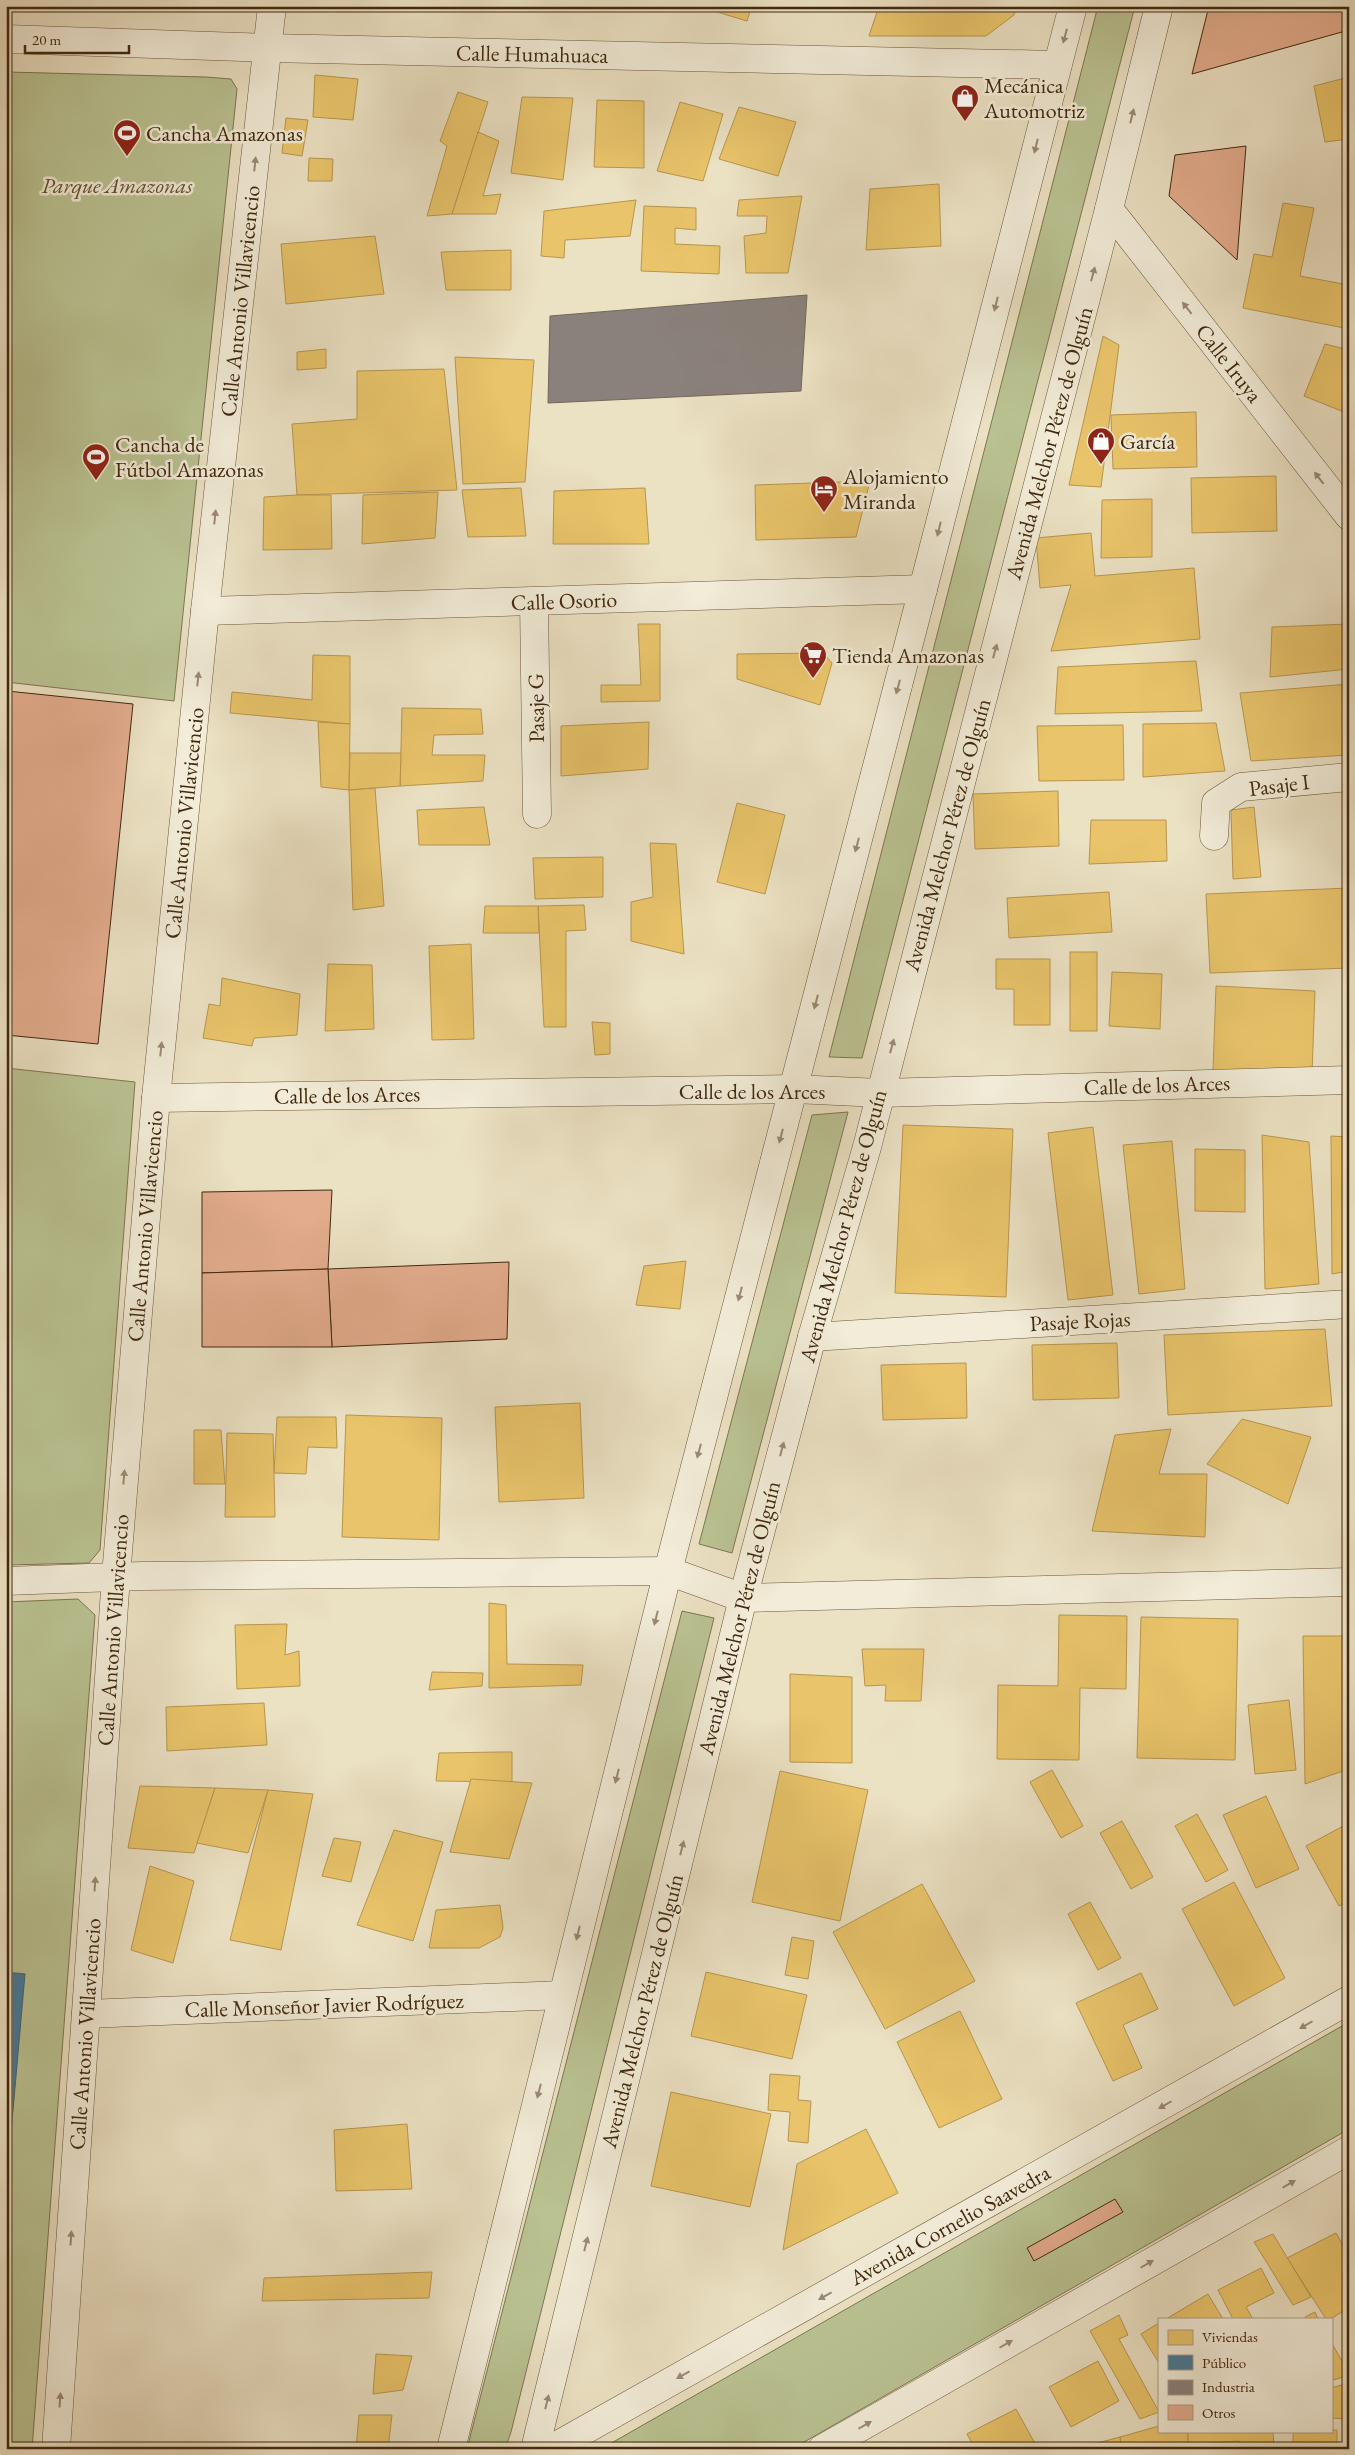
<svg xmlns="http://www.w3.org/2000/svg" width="1355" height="2455" viewBox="0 0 1355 2455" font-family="'EB Garamond',serif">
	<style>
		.green { fill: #bac292; stroke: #7e7650 }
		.homes { fill: #e9c46a; stroke: #b7964e }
		.public { fill: #457b9d; stroke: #446272 }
		.industry { fill: #8a817c; stroke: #74675b }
		.building { fill: #e3ac8d; stroke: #41290e }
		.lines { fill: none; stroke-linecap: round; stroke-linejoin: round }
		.minor-casing { stroke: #6c573b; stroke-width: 29 }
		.minor { stroke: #f2ecd8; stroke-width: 28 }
		.oneway { fill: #9a8a73 }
		.labels { text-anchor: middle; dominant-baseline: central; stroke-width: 5; stroke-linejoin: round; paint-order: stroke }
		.street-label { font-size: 22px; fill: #41290e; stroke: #f2ecd8 }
		.poi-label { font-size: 22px; fill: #41290e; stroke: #f2ecd8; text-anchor: start }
		.park-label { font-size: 22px; font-style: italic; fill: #5f4f2f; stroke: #f2ecd8 }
	</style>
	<rect width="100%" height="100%" fill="#ebe1c3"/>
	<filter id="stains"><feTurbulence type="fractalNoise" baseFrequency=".004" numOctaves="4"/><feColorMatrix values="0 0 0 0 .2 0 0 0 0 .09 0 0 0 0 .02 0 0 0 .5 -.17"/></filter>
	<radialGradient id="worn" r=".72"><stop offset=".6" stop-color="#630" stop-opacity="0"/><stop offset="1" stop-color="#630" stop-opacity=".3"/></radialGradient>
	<!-- green -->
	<g class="green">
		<path d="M1098 6H1135L862 1058 829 1057Z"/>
		<path d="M6 72 206 77 231 79 237 89 174 701 6 682Z"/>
		<path d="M6 1068 135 1082 100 1550 89 1563 6 1565Z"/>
		<path d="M848 1112 732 1553 699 1544 812 1115Z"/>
		<path d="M78 1599 95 1615 32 2449H6V1602Z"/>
		<path d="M682 1611 714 1618 511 2432 505 2449H467Z"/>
		<path d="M1349 2022V2129L792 2449H601Z"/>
	</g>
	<!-- homes -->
	<g class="homes">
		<path d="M708 6H752L747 21 707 9Z"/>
		<path d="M879 6H1016L1014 15 986 36H869Z"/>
		<path d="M315 75 358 79 353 120 313 117Z"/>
		<path d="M1349 77V139L1325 142 1314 86Z"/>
		<path d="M458 92 488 102 452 214 427 216 447 146 440 141Z"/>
		<path d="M522 97 573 98 563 180 511 173Z"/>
		<path d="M597 100 644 101V168L594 167Z"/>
		<path d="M680 102 723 114 703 181 657 171Z"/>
		<path d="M739 107 796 122 778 176 719 159Z"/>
		<path d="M286 118 308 120 302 156 282 153Z"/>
		<path d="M478 132 499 141 483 196 501 194 496 214H452Z"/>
		<path d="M309 158 333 159 332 181H308Z"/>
		<path d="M939 184 941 246 866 250 870 189Z"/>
		<path d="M802 196 788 273H746L744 236 766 233 767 216H737L739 200Z"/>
		<path d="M636 200 630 236 565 240 564 258 541 256 544 211Z"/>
		<path d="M1283 203 1314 208 1300 276 1349 285V329L1243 308 1254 254 1272 257Z"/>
		<path d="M644 206 696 208V230L675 228V244L720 246 719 274 641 271Z"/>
		<path d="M375 236 384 294 286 304 281 244Z"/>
		<path d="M511 250V290H446L441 252Z"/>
		<path d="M1103 336 1119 345 1101 487 1069 485Z"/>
		<path d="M1325 344 1349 350V414L1304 396Z"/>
		<path d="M326 349V368L297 370V352Z"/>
		<path d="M455 357 534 360 525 482 463 484Z"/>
		<path d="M444 369 457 490 297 495 292 424 357 419V371Z"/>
		<path d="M1196 412 1197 467 1113 469 1111 415Z"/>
		<path d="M1276 476 1277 531 1192 533 1191 478Z"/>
		<path d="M870 481 856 537 756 540 755 485Z"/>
		<path d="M521 488 526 536 468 537 462 490Z"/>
		<path d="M645 488 649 544H553L554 491Z"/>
		<path d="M438 492 435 538 362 544 363 495Z"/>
		<path d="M297 495H331L332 549 263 550 264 497Z"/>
		<path d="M1152 499V557L1101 558 1102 500Z"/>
		<path d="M1091 533 1095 576 1194 568 1200 639 1051 651 1071 585 1040 588 1036 538Z"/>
		<path d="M638 624H660V701L601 702V685H641Z"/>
		<path d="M1349 624V669L1270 677 1272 627Z"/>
		<path d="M823 653 832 663 820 705 737 679V654Z"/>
		<path d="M313 655 350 656V724L230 713 232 692 312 700Z"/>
		<path d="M1196 661 1202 711 1055 714 1058 667Z"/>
		<path d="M1349 684V755L1251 761 1240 693Z"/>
		<path d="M402 708 481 709 483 734 434 735 432 755H485L483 781 400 786Z"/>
		<path d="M318 722 350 724 349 790 321 787Z"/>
		<path d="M649 722 648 769 561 776V726Z"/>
		<path d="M1216 723 1225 771 1143 777V724Z"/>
		<path d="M1123 725 1124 780 1039 781 1037 726Z"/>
		<path d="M350 753H401L400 786 349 790Z"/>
		<path d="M375 788 384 906 353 910 349 790Z"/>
		<path d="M1058 791 1059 846 975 849 973 794Z"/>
		<path d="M737 803 785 815 765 894 717 882Z"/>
		<path d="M484 807 490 845H419L417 810Z"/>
		<path d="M1254 807 1261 877 1233 879 1231 810Z"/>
		<path d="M1091 820H1166L1167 861 1089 864Z"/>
		<path d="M650 843 676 844 684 954 631 941V902L653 897Z"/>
		<path d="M603 857V897L535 899 533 858Z"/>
		<path d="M1349 888V968L1210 973 1206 894Z"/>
		<path d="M1109 892 1112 932 1009 938 1007 898Z"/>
		<path d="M584 905 586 930 566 931V1027H544L538 906Z"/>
		<path d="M485 906H538L539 933H483Z"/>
		<path d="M471 944 474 1039 432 1040 429 946Z"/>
		<rect x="1070" y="952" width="27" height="79"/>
		<path d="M996 959H1050V1025H1014V989H996Z"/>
		<path d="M328 964 372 965 374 1029 325 1031Z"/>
		<path d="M1112 972 1162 974 1160 1029 1109 1026Z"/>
		<path d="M222 978 300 994 297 1035 254 1038 252 1046 203 1038 209 1004 220 1006Z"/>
		<path d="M1216 986 1315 991 1312 1074 1213 1071Z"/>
		<path d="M592 1022 610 1023V1054L595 1055Z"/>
		<path d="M903 1125 1013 1129 1006 1297 895 1293Z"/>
		<path d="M1093 1127 1113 1295 1068 1300 1048 1133Z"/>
		<path d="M1262 1135 1309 1142 1319 1284 1265 1289Z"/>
		<path d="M1331 1136 1349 1137V1271L1332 1274Z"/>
		<path d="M1172 1141 1185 1289 1139 1294 1123 1145Z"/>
		<path d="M1195 1149 1245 1150V1212L1195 1211Z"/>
		<path d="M686 1261 680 1309 636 1305 644 1266Z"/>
		<path d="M1325 1329 1332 1406 1168 1415 1164 1335Z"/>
		<path d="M1117 1343 1119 1398 1033 1400 1032 1345Z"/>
		<path d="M966 1363 967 1418 883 1420 881 1365Z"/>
		<path d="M580 1403 584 1498 499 1502 495 1407Z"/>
		<path d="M346 1415 442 1418 439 1540 342 1537Z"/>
		<path d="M277 1417H336L337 1448 308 1447 306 1474 274 1473Z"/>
		<path d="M1242 1419 1311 1437 1288 1504 1207 1464Z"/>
		<path d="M1171 1429 1159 1474H1207L1205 1537 1092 1531 1115 1435Z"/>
		<path d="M194 1430H221L225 1484H194Z"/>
		<path d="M227 1433 273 1434 275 1517H225Z"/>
		<path d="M489 1603 506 1605 507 1664 583 1665 581 1685 489 1688Z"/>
		<path d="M1059 1615 1127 1616 1126 1689 1080 1688 1079 1760 997 1759 998 1685 1058 1686Z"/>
		<path d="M1141 1617 1238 1619 1235 1760 1137 1758Z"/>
		<path d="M287 1624 285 1655 299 1651 300 1686 237 1689 235 1625Z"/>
		<path d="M1303 1636H1349V1769L1305 1784Z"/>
		<path d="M862 1649H924L921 1701H885L886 1685 865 1686Z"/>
		<path d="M432 1672 483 1673 482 1686 429 1690Z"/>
		<path d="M790 1674 852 1677V1763L790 1762Z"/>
		<path d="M1289 1700 1296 1770 1255 1774 1248 1705Z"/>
		<path d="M264 1703 267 1745 167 1751 166 1707Z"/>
		<path d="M501 1752H512V1782L436 1781 439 1753Z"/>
		<path d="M1052 1770 1083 1826 1061 1838 1030 1782Z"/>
		<path d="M780 1771 868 1790 840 1921 752 1902Z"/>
		<path d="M471 1779 532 1783 509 1859 450 1852Z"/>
		<path d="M140 1786 215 1788 194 1853 128 1848Z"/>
		<path d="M215 1788 268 1790 248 1853 197 1843Z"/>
		<path d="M268 1790 313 1794 281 1950 230 1940Z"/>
		<path d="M1266 1796 1299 1869 1256 1888 1223 1815Z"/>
		<path d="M1197 1814 1228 1870 1206 1882 1175 1826Z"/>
		<path d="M1122 1821 1153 1877 1131 1889 1100 1833Z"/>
		<path d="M1347 1824 1349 1828V1901L1339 1906 1306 1846Z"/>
		<path d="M394 1830 443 1842 413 1941 357 1925Z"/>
		<path d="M334 1838 361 1842 351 1882 322 1876Z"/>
		<path d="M150 1866 194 1881 173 1963 131 1950Z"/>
		<path d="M1234 1882 1285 1978 1234 2006 1182 1909Z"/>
		<path d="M922 1884 975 1981 885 2029 833 1932Z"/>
		<path d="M1090 1902 1121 1958 1098 1970 1068 1914Z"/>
		<path d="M500 1905 503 1928 500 1937 479 1948H429L436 1910Z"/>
		<path d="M792 1937 814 1941 808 1979 785 1975Z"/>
		<path d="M706 1972 807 1995 792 2059 691 2036Z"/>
		<path d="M1141 1973 1158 2009 1123 2025 1142 2068 1113 2081 1076 2003Z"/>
		<path d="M960 2011 1002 2099 939 2128 897 2042Z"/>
		<path d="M770 2074 800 2076 798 2100 811 2101 808 2143 788 2141 790 2112 768 2110Z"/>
		<path d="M671 2092 771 2114 750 2207 651 2186Z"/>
		<path d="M407 2124 412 2189 336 2191 334 2130Z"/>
		<path d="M866 2129 898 2193 783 2250 797 2164Z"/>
		<path d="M1336 2233 1349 2256V2307L1331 2319H1326L1287 2258Z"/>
		<path d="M1273 2234 1311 2297 1293 2305 1254 2242Z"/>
		<path d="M1261 2268 1274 2293 1246 2307 1253 2319H1233L1218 2290Z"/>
		<path d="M432 2272 429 2298 262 2301 264 2278Z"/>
		<path d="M1208 2294 1223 2319H1166Z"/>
		<path d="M1315 2312 1318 2319H1306L1305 2317Z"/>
		<path d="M1119 2315 1128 2335 1119 2339 1159 2412 1140 2419 1090 2331Z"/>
		<path d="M1159 2323V2363L1141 2334Z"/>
		<path d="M1331 2342 1349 2373V2375L1331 2381Z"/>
		<path d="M376 2354 412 2356 403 2390 373 2394Z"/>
		<path d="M1098 2361 1119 2401 1071 2427 1049 2387Z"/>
		<path d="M1349 2383V2419L1331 2418V2388Z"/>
		<path d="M1016 2409 1038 2449H975L967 2434Z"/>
		<path d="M359 2415H392L388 2449H356Z"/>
		<path d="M1159 2426V2431H1188V2449H1121L1120 2437Z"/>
		<path d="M1337 2430V2449H1293V2431Z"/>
		<path d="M1188 2431H1273L1274 2449H1239V2441L1188 2445Z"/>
		<path d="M1120 2437 1121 2449H1075Z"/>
	</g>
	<!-- public -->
	<path class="public" d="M6 1972 25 1974 11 2133H6Z"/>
	<!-- industry -->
	<path class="industry" d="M807 295 801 391 548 403 550 316Z"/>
	<!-- building -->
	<g class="building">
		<path d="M1209 6H1349V30L1192 74Z"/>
		<path d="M1246 146 1237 260 1169 196 1175 155Z"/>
		<path d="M7 691 133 704 98 1044 6 1035Z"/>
		<path d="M332 1190 328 1269 202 1273V1192Z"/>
		<path d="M509 1262 507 1339 332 1347 328 1269Z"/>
		<path d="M328 1269 332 1347H202V1273Z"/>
		<path d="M1115 2199 1123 2212 1034 2261 1027 2248Z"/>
	</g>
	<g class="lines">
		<!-- minor casing -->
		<g class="minor-casing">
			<g id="minor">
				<path d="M6 39 268 48 1057 65"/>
				<path d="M1109 209 1349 516"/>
				<path d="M534 602 537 814"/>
				<path d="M205 611 923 589"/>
				<path d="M1214 836 1216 803 1241 787 1349 777"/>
				<path d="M156 1098 794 1089 880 1093 1349 1080"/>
				<path d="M812 1337 1349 1304"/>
				<path d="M6 1581 142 1576 668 1571 743 1598 1349 1582"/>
				<path d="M86 2014 562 1995"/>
				<path d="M56 2449 116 1576 156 1098 205 611 272 6"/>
				<path d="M451 2449 668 1571 923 589 1073 6"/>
				<path d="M535 2449 743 1598 812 1337 867 1147 1109 209 1159 6"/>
				<path d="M551 2449 1349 2000"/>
				<path d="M822 2449 1349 2150"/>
			</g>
		</g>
		<!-- minor -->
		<use href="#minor" class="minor"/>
	</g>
	<!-- one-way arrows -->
	<defs><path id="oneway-solid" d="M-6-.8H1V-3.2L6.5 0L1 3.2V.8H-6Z" transform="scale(1.25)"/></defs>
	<g class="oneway">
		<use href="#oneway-solid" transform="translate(1065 36) rotate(105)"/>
		<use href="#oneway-solid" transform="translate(1132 116) rotate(-76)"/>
		<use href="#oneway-solid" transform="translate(1036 146) rotate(104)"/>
		<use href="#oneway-solid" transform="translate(255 164) rotate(-84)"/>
		<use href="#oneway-solid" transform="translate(1093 274) rotate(-75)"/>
		<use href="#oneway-solid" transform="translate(996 304) rotate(104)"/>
		<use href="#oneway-solid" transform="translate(1187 308) rotate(-128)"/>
		<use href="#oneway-solid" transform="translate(1319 478) rotate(-128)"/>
		<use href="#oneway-solid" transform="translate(215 517) rotate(-84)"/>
		<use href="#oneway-solid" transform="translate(939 529) rotate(104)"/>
		<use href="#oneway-solid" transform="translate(995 651) rotate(-75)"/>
		<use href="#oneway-solid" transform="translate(198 679) rotate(-84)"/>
		<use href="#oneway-solid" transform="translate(898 687) rotate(105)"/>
		<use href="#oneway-solid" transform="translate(857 845) rotate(105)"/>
		<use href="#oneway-solid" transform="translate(816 1002) rotate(105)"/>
		<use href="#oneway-solid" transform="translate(892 1046) rotate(-75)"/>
		<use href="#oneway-solid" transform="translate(161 1049) rotate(-84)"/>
		<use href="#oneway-solid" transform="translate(781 1136) rotate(105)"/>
		<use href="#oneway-solid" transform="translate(740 1294) rotate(105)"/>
		<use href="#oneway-solid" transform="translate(782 1449) rotate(-75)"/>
		<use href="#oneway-solid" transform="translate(699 1451) rotate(105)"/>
		<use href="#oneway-solid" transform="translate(124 1477) rotate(-85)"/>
		<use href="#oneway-solid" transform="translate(656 1618) rotate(104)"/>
		<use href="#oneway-solid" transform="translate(617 1776) rotate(104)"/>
		<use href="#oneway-solid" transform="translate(682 1848) rotate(-76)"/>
		<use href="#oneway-solid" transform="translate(95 1884) rotate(-86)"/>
		<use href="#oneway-solid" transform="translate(578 1933) rotate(104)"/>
		<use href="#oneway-solid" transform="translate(1306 2025) rotate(150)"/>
		<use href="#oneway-solid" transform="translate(539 2091) rotate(104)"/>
		<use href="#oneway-solid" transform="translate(1165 2105) rotate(150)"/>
		<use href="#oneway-solid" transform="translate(1289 2184) rotate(-30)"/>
		<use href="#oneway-solid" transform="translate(71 2238) rotate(-86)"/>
		<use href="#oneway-solid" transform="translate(586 2244) rotate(-76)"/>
		<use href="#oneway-solid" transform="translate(1147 2264) rotate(-30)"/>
		<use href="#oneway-solid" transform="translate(825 2296) rotate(151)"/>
		<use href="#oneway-solid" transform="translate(1006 2344) rotate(-30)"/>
		<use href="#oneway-solid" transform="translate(683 2375) rotate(151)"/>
		<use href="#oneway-solid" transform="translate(60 2400) rotate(-86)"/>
		<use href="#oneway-solid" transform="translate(547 2402) rotate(-76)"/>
		<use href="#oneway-solid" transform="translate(865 2425) rotate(-30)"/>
	</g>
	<!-- icons -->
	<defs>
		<g id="shop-pin" transform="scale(1.4375)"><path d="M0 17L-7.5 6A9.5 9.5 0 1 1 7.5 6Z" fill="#8f2418" stroke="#f2ecd8"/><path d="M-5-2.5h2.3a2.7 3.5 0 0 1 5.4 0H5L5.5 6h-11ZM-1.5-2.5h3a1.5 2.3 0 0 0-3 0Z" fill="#fff"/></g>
		<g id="stadium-pin" transform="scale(1.4375)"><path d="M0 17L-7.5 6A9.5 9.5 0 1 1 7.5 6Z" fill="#8f2418" stroke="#f2ecd8"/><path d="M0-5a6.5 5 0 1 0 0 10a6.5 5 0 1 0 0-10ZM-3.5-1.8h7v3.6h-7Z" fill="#fff"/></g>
		<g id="hotel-pin" transform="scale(1.4375)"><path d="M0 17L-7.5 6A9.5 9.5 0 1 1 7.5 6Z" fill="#8f2418" stroke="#f2ecd8"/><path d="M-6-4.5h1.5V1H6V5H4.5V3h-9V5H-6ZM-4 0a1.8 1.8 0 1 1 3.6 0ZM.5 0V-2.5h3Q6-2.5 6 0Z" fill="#fff"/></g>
		<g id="supermarket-pin" transform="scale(1.4375)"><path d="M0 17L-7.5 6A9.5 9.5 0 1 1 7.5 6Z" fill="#8f2418" stroke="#f2ecd8"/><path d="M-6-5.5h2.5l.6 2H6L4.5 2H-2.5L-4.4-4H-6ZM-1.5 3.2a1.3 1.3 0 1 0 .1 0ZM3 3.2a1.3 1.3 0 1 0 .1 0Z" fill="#fff"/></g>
	</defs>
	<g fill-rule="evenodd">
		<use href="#shop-pin" x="965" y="98"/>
		<use href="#stadium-pin" x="127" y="133"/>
		<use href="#shop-pin" x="1101" y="441"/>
		<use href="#stadium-pin" x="96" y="457"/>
		<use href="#hotel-pin" x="824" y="489"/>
		<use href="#supermarket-pin" x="813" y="655"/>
	</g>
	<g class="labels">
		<!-- street labels -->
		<g class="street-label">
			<text transform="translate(532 54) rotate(1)">Calle Humahuaca</text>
			<text transform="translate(240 301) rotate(-84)">Calle Antonio Villavicencio</text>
			<text transform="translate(1229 363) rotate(52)">Calle Iruya</text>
			<text transform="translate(1049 443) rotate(-75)">Avenida Melchor Pérez de Olguín</text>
			<text transform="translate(564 601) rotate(-2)">Calle Osorio</text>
			<text transform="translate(536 708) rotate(-91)">Pasaje G</text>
			<text transform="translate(1279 785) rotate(-7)">Pasaje I</text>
			<text transform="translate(184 823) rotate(-84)">Calle Antonio Villavicencio</text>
			<text transform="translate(947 835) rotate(-75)">Avenida Melchor Pérez de Olguín</text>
			<text transform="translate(1157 1085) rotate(-2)">Calle de los Arces</text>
			<text x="752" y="1091">Calle de los Arces</text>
			<text transform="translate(347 1095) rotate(-1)">Calle de los Arces</text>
			<text transform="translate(145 1226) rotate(-85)">Calle Antonio Villavicencio</text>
			<text transform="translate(843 1226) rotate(-75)">Avenida Melchor Pérez de Olguín</text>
			<text transform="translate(1080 1321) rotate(-3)">Pasaje Rojas</text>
			<text transform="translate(739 1618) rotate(-76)">Avenida Melchor Pérez de Olguín</text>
			<text transform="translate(113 1630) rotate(-86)">Calle Antonio Villavicencio</text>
			<text transform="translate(324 2005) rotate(-2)">Calle Monseñor Javier Rodríguez</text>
			<text transform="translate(642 2011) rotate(-76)">Avenida Melchor Pérez de Olguín</text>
			<text transform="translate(85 2034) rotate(-86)">Calle Antonio Villavicencio</text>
			<text transform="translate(950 2225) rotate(-29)">Avenida Cornelio Saavedra</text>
		</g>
		<!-- poi labels -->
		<g class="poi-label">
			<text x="984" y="85">Mecánica<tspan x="984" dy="25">Automotriz</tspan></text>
			<text x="146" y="133">Cancha Amazonas</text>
			<text x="1120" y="441">García</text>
			<text x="115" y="444">Cancha de<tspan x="115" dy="25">Fútbol Amazonas</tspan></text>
			<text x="843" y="476">Alojamiento<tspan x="843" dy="25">Miranda</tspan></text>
			<text x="832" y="655">Tienda Amazonas</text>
		</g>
		<!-- park labels -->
		<g class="park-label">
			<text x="117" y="185">Parque Amazonas</text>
		</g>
	</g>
	<!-- margin -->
	<rect width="1355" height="2455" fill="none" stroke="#ebe1c3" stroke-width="25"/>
	<rect x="8" y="8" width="1340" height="2440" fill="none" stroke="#41290e" stroke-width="2.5"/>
	<rect x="12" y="12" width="1330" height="2430" fill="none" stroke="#41290e"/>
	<!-- legend -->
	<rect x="1158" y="2318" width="175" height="115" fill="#f2ecd8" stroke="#ab9e87"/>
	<rect x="1168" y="2330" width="25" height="15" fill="#e9c46a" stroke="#ab9e87"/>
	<text x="1202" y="2342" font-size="15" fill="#41290e">Viviendas</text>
	<rect x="1168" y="2355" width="25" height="15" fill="#457b9d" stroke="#ab9e87"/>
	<text x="1202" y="2368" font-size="15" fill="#41290e">Público</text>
	<rect x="1168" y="2380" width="25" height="15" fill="#8a817c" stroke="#ab9e87"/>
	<text x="1202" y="2392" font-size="15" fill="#41290e">Industria</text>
	<rect x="1168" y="2405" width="25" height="15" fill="#e3ac8d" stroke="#ab9e87"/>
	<text x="1202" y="2418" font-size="15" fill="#41290e">Otros</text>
	<!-- scale -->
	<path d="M25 45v8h104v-8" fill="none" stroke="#41290e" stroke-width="2.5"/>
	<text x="32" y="45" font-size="15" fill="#41290e" stroke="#f2ecd8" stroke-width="4" paint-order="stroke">20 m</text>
	<rect width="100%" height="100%" filter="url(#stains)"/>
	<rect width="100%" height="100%" fill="url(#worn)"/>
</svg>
